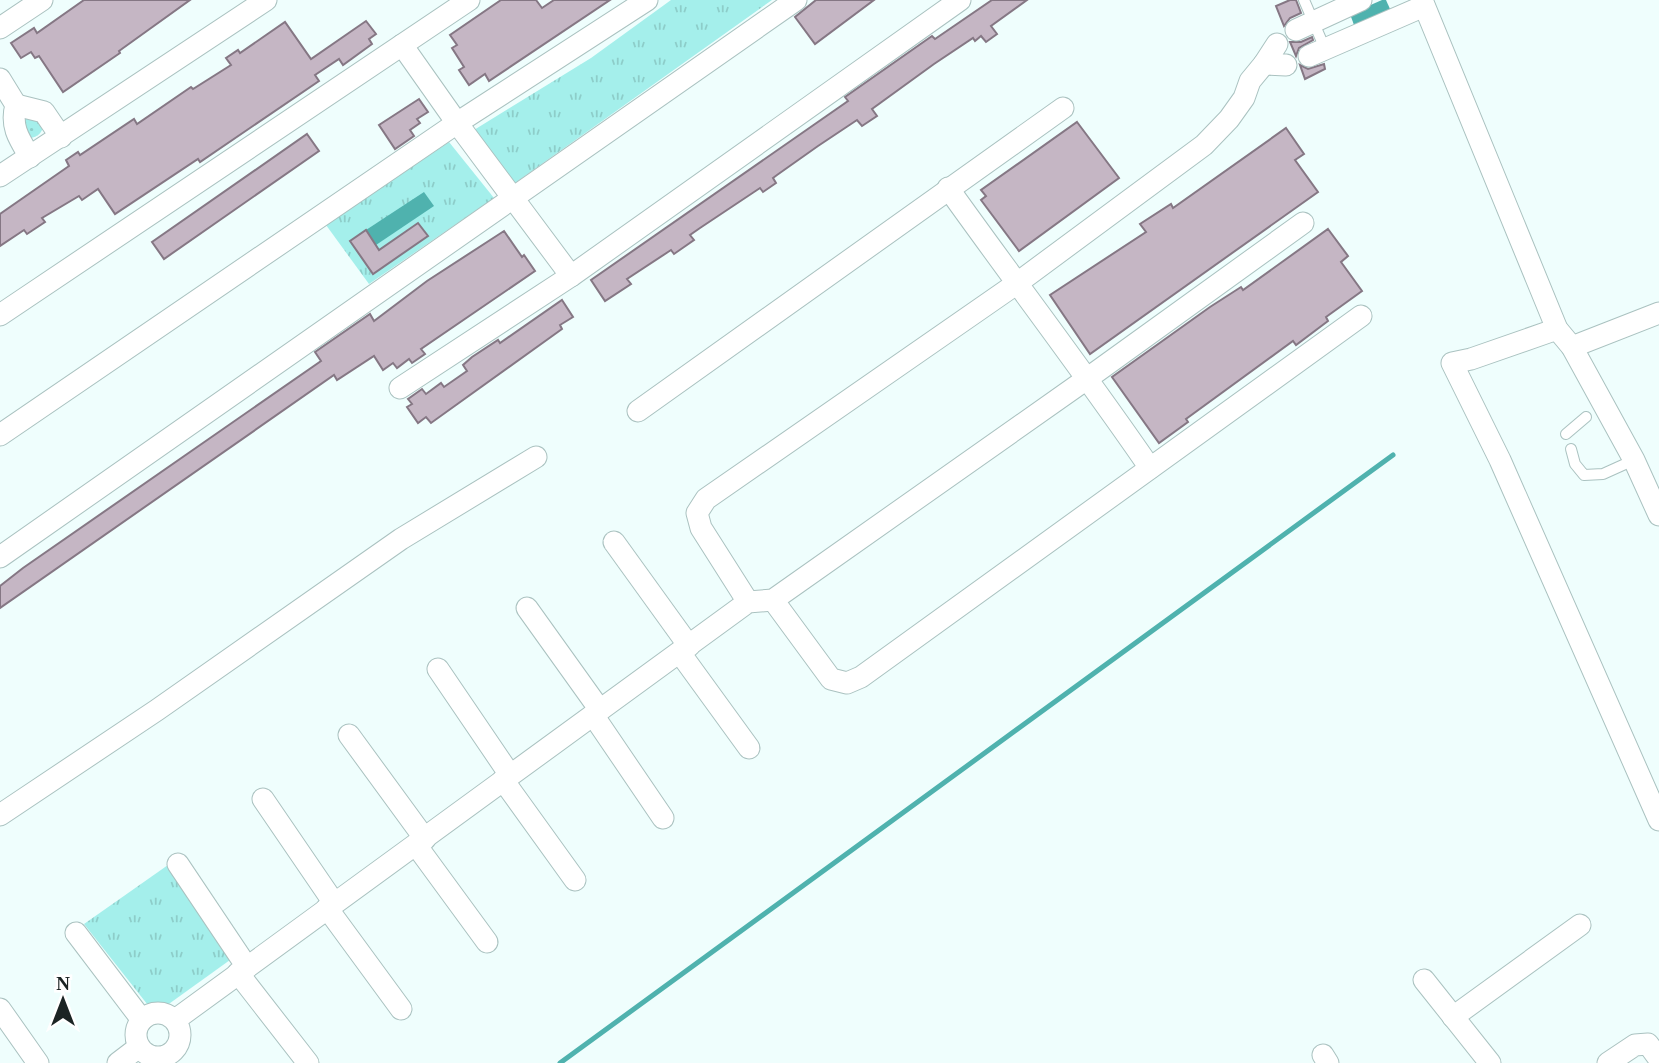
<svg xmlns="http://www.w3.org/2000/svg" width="1659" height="1063" viewBox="0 0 1659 1063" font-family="'Times New Roman',serif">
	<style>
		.grass { fill: url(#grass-dots) }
		.park { fill: url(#park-tufts) }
		.water { fill: #4fb2ae }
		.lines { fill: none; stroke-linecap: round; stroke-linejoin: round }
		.stream { stroke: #4fb2ae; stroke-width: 5 }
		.building { fill: #c5b6c4; stroke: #857784; stroke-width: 2 }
		.service-casing { stroke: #aac2c0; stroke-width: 12 }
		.minor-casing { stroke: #aac2c0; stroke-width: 23 }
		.service { stroke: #fff; stroke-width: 10 }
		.minor { stroke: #fff; stroke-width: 21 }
	</style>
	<defs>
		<pattern id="grass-dots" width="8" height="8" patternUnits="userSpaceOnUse" patternTransform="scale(1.75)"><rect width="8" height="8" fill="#a4efeb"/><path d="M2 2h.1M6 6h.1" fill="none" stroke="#8dcdc9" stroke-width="1.8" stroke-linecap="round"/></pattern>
		<pattern id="park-tufts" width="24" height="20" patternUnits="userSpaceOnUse" patternTransform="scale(1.75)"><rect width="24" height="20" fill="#a4efeb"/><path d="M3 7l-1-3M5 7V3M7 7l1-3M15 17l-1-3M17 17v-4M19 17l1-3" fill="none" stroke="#8dcdc9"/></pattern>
	</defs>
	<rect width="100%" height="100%" fill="#effefd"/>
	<!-- grass -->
	<path class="grass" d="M30 114 43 126C42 133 38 137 30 138L20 120Z"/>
	<!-- park -->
	<g class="park">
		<path d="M671 0H772L515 183 474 130 591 58Z"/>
		<path d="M449 142 494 198 369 284 326 225Z"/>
		<path d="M168 865 230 960 166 1006 151 1009 84 924Z"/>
	</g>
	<!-- water -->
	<g class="water">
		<path d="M1382 0H1386L1390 9 1354 25 1350 14Z"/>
		<path d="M424 192 434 206 376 245 366 230Z"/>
	</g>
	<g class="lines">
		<!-- stream -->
		<path class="stream" d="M560 1063 1393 455"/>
	</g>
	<!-- building -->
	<g class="building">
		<path d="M84 0H190L119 51 120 53 63 92 39 56 35 58 31 52 21 58 11 43 34 28 37 33Z"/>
		<path d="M501 0H536L542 8 554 0H610L489 81 485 74 469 85 459 70 464 67 452 48 457 45 450 35Z"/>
		<path d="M816 0H874L815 44 795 17Z"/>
		<path d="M992 0H1027L991 26 997 34 986 42 981 36 975 41 973 38 934 64 872 109 877 116 862 126 857 120 818 146 777 175 773 178 776 183 763 192 760 188 700 228 690 235 694 240 674 254 671 250 627 279 631 284 605 301 591 280 848 101 845 97 932 36 935 39Z"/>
		<path d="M1290 0H1296L1301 13 1290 18 1284 26 1276 6Z"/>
		<path d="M366 21 376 34 369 39 372 44 343 65 339 59 315 75 319 81 200 162 198 159 115 214 98 189 82 200 79 196 42 218 45 222 27 234 24 230 0 246V214L69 166 66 160 78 152 80 155 134 119 137 124 191 87 193 89 231 65 226 58 238 50 240 53 285 22 311 59Z"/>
		<path d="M1312 37 1313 40 1299 48 1296 56 1290 42H1301Z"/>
		<path d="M1324 64 1325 69 1305 79 1300 65 1308 69Z"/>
		<path d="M419 99 428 112 417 119 420 123 410 130 414 136 395 149 379 125Z"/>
		<path d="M1077 122 1119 178 1019 251 981 200 986 196 981 190Z"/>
		<path d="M1286 128 1304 154 1295 160 1318 192 1090 354 1050 295 1146 232 1140 224 1171 204 1173 208Z"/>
		<path d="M307 134 319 151 164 259 152 242Z"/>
		<path d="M418 223 428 236 373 274 350 241 366 230 379 250Z"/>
		<path d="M1328 229 1348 256 1341 262 1362 291 1326 317 1328 321 1296 345 1293 341 1186 419 1188 422 1159 443 1112 377 1210 307 1241 287 1243 290Z"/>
		<path d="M504 231 522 257 524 255 535 271 421 349 425 354 412 363 409 359 397 368 393 363 383 370 374 356 337 380 334 375 0 608V586L23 568 321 361 315 352 370 314 374 321 427 281Z"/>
		<path d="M562 300 573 317 560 325 562 329 431 423 426 417 418 423 407 407 412 404 408 399 422 389 426 394 441 383 444 387 467 371 463 365 472 357 498 340 500 343Z"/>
	</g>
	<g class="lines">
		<!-- service casing -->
		<g class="service-casing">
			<g id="service">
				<path d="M1304 0 1326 51"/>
				<path d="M1566 434 1586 417"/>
				<path d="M1571 449 1575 464 1584 475 1603 474 1634 460"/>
			</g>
		</g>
		<!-- minor casing -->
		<g class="minor-casing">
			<g id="minor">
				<path d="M1422 0 1557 329 1572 347 1634 460 1659 515"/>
				<path d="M0 28 42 0"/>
				<path d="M1296 30 1361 0"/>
				<path d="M1277 44 1264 64 1286 65"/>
				<path d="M402 45 457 123 571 276"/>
				<path d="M1309 56 1424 6"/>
				<path d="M0 79 16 105C10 126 19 139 30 157"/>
				<path d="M16 105 44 112 61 137"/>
				<path d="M0 176 266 0"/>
				<path d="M948 188C1015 282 1085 373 1150 468"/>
				<path d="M0 315 469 0"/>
				<path d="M1557 329 1471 359 1452 363 1500 460 1659 820"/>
				<path d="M1572 347 1659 313"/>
				<path d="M400 388 571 276 960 0"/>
				<path d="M638 411 1063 108"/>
				<path d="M0 435 457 123 647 0"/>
				<path d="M614 542 689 646"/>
				<path d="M0 557 796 0"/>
				<path d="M773 600 831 679 847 683 861 677 1361 316"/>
				<path d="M748 602 701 528 697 513 706 499 1016 284 1204 145 1229 119 1244 98 1250 81 1264 64"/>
				<path d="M527 608 600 710"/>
				<path d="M680 653 749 748"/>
				<path d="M438 669 510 775"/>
				<path d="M593 715 663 818"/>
				<path d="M349 735 425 839"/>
				<path d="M503 780 575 880"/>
				<path d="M263 799 334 903"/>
				<path d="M0 815 157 710 401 539 536 457"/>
				<path d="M416 845 487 942"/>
				<path d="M178 864 247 967"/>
				<path d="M327 908 401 1009"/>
				<path d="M76 933 142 1020"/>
				<path d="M238 973 308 1063"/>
				<path d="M1424 980 1490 1063"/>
				<path d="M0 1009 38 1063"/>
				<circle cx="158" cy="1035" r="22"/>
				<path d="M1453 1017 1580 925"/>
				<path d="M175 1020 748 602 773 600 1088 378 1303 223"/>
				<path d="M1323 1055 1328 1063"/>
				<path d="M118 1063 139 1047"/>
				<path d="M1608 1063 1635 1045 1648 1044 1659 1059"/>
			</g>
		</g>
		<!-- service -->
		<use href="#service" class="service"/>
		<!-- minor -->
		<use href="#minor" class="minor"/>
	</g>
	<!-- north arrow -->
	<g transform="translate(63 1000)" stroke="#ffffff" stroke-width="5" paint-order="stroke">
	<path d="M0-5L12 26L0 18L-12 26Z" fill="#1b2424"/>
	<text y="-10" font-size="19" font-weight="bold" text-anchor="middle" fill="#1b2424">N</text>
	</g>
</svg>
